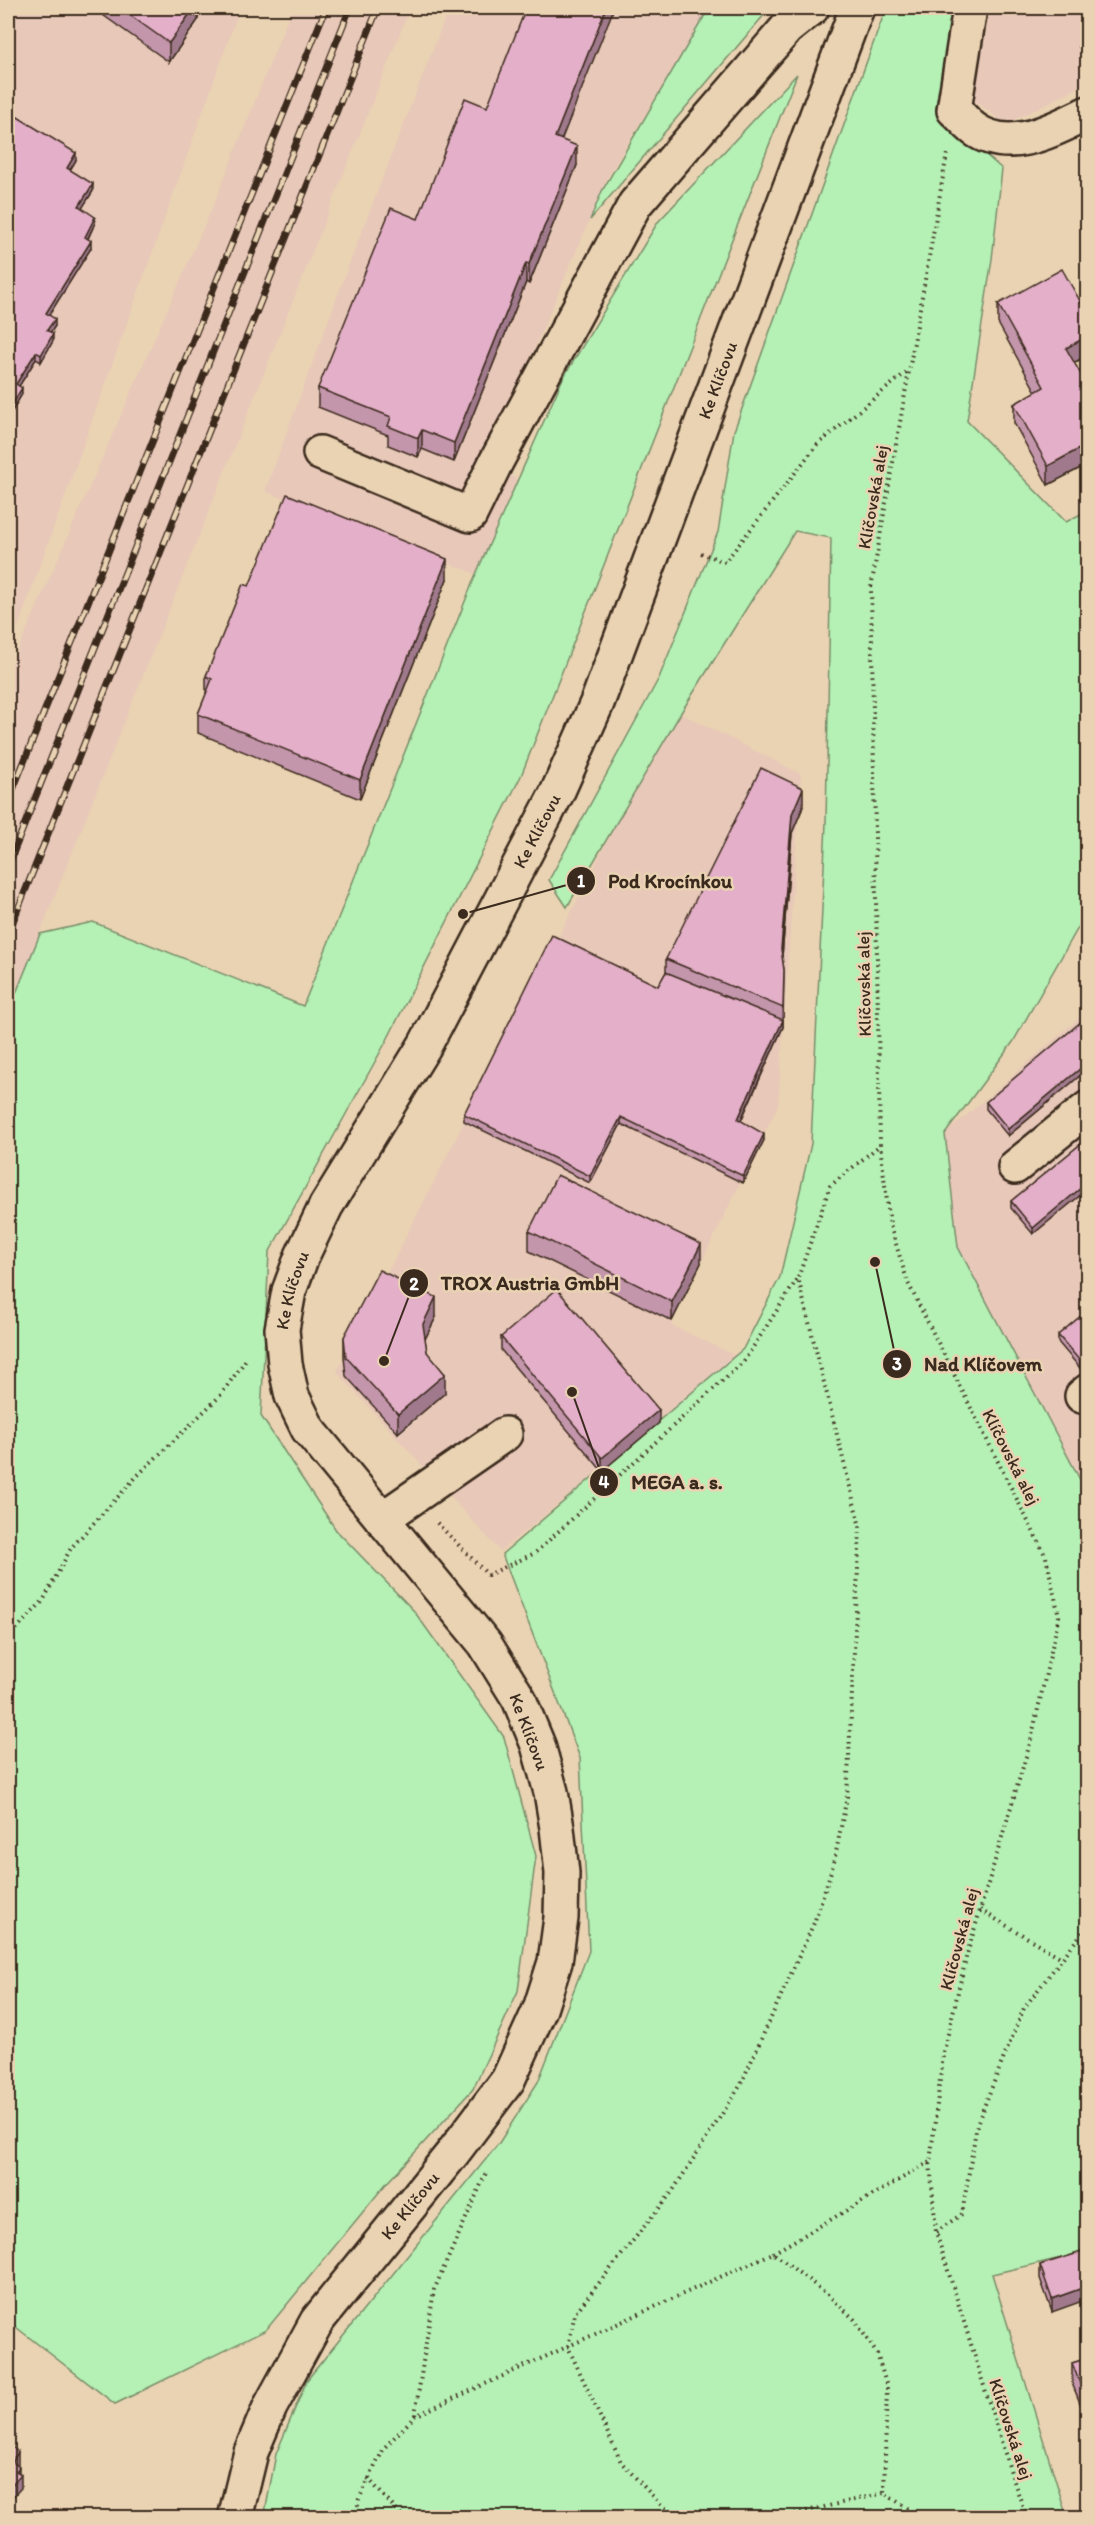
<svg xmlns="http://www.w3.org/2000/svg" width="1095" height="2525" viewBox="0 0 1095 2525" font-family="Itim,sans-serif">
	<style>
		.built { fill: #e8c8b9 }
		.green { fill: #b5f0b4; stroke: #788d69; stroke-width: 1.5 }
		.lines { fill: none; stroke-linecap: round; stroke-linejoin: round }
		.minor-casing { stroke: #3b2a1e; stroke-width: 38 }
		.path { stroke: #3b2a1e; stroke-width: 4; stroke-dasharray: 1.5 4.5; stroke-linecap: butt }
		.minor { stroke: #ead3b3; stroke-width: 33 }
		.rail-casing { stroke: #3b2a1e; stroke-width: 7 }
		.rail { stroke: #ead3b3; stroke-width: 4.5; stroke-dasharray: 14; stroke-linecap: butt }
		.wall { fill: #c496ac; stroke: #3b2a1e; stroke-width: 1.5 }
		.shaded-wall { fill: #a07a8c; stroke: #3b2a1e; stroke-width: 1.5 }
		.building { fill: #e4afc8; stroke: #3b2a1e; stroke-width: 1.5 }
		.labels { text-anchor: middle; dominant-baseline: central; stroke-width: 5; stroke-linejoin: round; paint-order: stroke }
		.street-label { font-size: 18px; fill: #3b2a1e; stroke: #ead3b3 }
		.leader { fill: none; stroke: #3b2a1e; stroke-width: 2 }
		.callout-dot { fill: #3b2a1e; stroke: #ead3b3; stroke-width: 2 }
		.mark-label { font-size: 18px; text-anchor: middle; font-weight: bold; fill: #fff }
		.callout-label { font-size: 20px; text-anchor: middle; font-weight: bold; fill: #3b2a1e; stroke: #ead3b3; stroke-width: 5; stroke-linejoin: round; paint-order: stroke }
	</style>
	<rect width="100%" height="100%" fill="#ead3b3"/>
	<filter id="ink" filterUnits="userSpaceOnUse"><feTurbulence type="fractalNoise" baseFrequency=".0167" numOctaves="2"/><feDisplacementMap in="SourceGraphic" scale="12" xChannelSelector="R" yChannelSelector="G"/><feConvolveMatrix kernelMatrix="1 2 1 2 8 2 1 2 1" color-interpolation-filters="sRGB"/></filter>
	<g filter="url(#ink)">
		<!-- built -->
		<g class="built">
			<path d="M8 8H240L8 655Z"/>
			<path d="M292 8H410L8 1013V673L216 199Z"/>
			<path d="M449 8H709L608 177 485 464 517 479 476 574 265 491 355 249Z"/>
			<path d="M990 8H1087V83L1006 124 974 100Z"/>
			<path d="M674 710 801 774 778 1105 671 1325 736 1356 659 1423 500 1551 337 1372Z"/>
			<path d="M1087 1011V1493L957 1246 945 1134Z"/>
		</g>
		<!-- green -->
		<g class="green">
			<path d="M709 8H770L590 220 602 191Z"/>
			<path d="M886 8H955L936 111 1002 169 992 259 967 421 1066 522 1088 510 1087 912 1013 1042 945 1134 958 1247 1087 1493V2252L992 2274 1067 2517 264 2518 276 2454 307 2380 499 2143 538 2082 589 1951 580 1758 502 1554 743 1349 780 1277 811 1144 826 823 831 538 795 531 682 711 567 907 549 880 659 678 718 532 734 431Z"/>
			<path d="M797 74 521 776 387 1040 269 1253 261 1416 336 1530 414 1611 504 1737 536 1856 518 1991 473 2089 385 2185 266 2330 115 2404 8 2321V1013L40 934 93 922 303 1006 476 574 563 378 658 222Z"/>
		</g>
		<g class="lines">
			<!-- minor casing -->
			<g class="minor-casing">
				<g id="minor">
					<path d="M970 8 954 110C961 116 967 124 974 129 1010 155 1054 129 1088 113"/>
					<path d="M320 453 470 515 496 462 635 204 787 28 812 8"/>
					<path d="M1015 1167 1088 1108"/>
					<path d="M1082 1396 1088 1391"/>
					<path d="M382 1519 505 1434"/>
					<path id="s1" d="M235 2518 251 2452 270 2407 317 2321 452 2154 508 2080 540 2009 555 1962 561 1918 562 1873 557 1828 551 1792 538 1745 519 1699 485 1644 308 1429 292 1396 285 1364 282 1329 289 1291 302 1256 326 1206 425 1045 557 793 597 703 857 8"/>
				</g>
			</g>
			<!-- path -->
			<g class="path">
				<path d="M947 154 871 588 880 1145 890 1225 908 1283 1046 1557 1059 1616 1031 1740 967 1954 943 2055 930 2162 936 2232 1012 2476 1027 2518"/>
				<path d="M701 553 725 562 817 445 909 370"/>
				<path d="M437 1523 488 1575 535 1553 744 1361 798 1278"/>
				<path d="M8 1638 43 1601 71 1548 137 1476 220 1396 247 1358"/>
				<path d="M980 1910 1062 1958"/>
				<path d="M936 2232 962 2214 977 2124 1024 2008 1088 1925"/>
				<path d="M773 2253 930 2162"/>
				<path d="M415 2415 434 2290 487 2171"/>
				<path d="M368 2478 403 2518"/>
				<path d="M356 2518 359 2499 384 2448 415 2416 773 2253 827 2294 854 2319 877 2354 887 2387 884 2493 909 2509 915 2518"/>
				<path d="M681 2518 661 2505 621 2462 568 2347 575 2313 672 2192 740 2086 814 1923 834 1862 847 1797 860 1527 798 1278 830 1186 880 1145"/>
				<path d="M777 2518 884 2493"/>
			</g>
			<!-- minor -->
			<use href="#minor" class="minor"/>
			<!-- rail casing -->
			<g class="rail-casing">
				<g id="rail">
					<path d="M8 802 326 8"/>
					<path d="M8 866 350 8"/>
					<path d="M8 934 378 8"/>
				</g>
			</g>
			<!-- rail -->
			<use href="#rail" class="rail"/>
		</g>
		<!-- wall -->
		<g class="wall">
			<path d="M93 8H198V20L169 62Z"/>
			<path d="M1088 35V62L1079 47V40Z"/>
			<path d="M8 111 76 160 70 170 93 191 82 208 95 223 88 239 91 248 49 315 55 326 51 332 53 341 41 362 36 359 19 386 22 394 8 418Z"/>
			<path d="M561 140 577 165 529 284 526 282 454 462 422 449 418 457 388 445V435L318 407V388L418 219Z"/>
			<path d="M998 304 1088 355 1074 363 1088 387V464L1048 485 1014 423V404L1036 392 998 323Z"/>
			<path d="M447 579 360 799 198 733V714L206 695V676L249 586Z"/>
			<path d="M803 807 792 833 782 956 784 970 783 1027 741 1121 764 1140 743 1183 621 1124 590 1183 464 1121V1114L658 986 666 972V959Z"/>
			<path d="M1088 1016V1069L1008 1136 986 1109V1102Z"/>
			<path d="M1088 1138V1189L1033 1234 1011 1208V1201Z"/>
			<path d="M529 1231 701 1263 672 1321 529 1251Z"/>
			<path d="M1088 1310 1080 1368 1058 1342V1335Z"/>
			<path d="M436 1317 425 1339 427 1352 445 1393 398 1433 346 1376 344 1357V1337Z"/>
			<path d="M501 1337 659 1423 602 1471 501 1350Z"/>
			<path d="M1088 2250 1052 2312 1040 2278V2265Z"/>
			<path d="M1088 2358V2423L1072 2383V2363Z"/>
		</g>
		<!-- shaded-wall -->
		<g class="shaded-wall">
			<path d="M194 8H198V20L169 62V43Z"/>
			<path d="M606 8H614L555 156V137Z"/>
			<path d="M577 146V165L529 284V264Z"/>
			<path d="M76 153V160L67 175V168Z"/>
			<path d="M93 184V191L79 213V206Z"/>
			<path d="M95 217V223L85 244V237Z"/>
			<path d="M91 241V248L46 320V313Z"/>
			<path d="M526 263V282L454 462V443Z"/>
			<path d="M55 319V326L47 337V330Z"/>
			<path d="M53 334V341L41 362V355Z"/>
			<path d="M1088 336V355L1066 367V348Z"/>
			<path d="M36 352V359L16 391V384Z"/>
			<path d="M22 388V394L8 418V411Z"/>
			<path d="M422 430V449L418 457V438Z"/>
			<path d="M1088 444V464L1048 485V466Z"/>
			<path d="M447 559V579L360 799V780Z"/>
			<path d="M803 788V807L792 833 781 969V949L792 814Z"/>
			<path d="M783 1020V1027L738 1126V1119Z"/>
			<path d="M1088 1062V1069L1008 1136V1129Z"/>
			<path d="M621 1117V1124L590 1183V1176Z"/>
			<path d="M764 1134V1140L743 1183V1176Z"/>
			<path d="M1088 1182V1189L1033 1234V1228Z"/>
			<path d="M701 1244V1263L672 1321V1302Z"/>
			<path d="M436 1297V1317L423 1343V1324Z"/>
			<path d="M1088 1355V1362L1080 1368V1361Z"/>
			<path d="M445 1374V1393L398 1433V1414Z"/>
			<path d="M659 1410V1423L602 1471V1458Z"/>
			<path d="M1088 2286V2299L1052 2312V2299Z"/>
			<path d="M18 2452V2466L12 2475V2461Z"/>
			<path d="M19 2467V2476L21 2474V2488L8 2502V2489L16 2471Z"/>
		</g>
		<!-- building -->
		<g class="building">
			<path d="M120 8H194L169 43Z"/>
			<path d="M526 8H606L555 137 577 146 529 264 526 263 454 443 422 430 418 438 388 426 391 417 318 388 391 208 418 219 465 98 487 107Z"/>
			<path d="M1088 35V56L1079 40Z"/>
			<path d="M8 111 76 153 67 168 93 184 79 206 95 217 85 237 91 241 46 313 55 319 47 330 53 334 41 355 36 352 16 384 22 388 8 411Z"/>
			<path d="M1062 269 1088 315V336L1066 348 1088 387V444L1048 466 1014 404 1044 387 998 304Z"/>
			<path d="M287 494 447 559 360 780 198 714 212 679 206 676 243 584 249 586Z"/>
			<path d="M761 768 803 788 792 814 781 949 784 970 783 1008 666 959Z"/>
			<path d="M552 935 658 986 666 972 783 1020 738 1119 764 1134 743 1176 621 1117 590 1176 464 1114Z"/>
			<path d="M1088 1016V1062L1008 1129 986 1102Z"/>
			<path d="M1088 1138V1182L1033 1228 1011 1201Z"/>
			<path d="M557 1175 701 1244 672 1302 529 1231Z"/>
			<path d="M379 1270 436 1297 423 1324 427 1352 445 1374 398 1414 346 1357 344 1337Z"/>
			<path d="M557 1289 659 1410 602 1458 501 1337Z"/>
			<path d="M1088 1310V1355L1080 1361 1058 1335Z"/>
			<path d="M1088 2250V2286L1052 2299 1040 2265Z"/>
			<path d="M1088 2358V2404L1072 2363Z"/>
			<path d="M8 2443 18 2452 12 2461 19 2467 16 2471 21 2474 8 2489Z"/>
		</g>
	</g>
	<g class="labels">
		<!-- street labels -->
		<g class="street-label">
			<text stroke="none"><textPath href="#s1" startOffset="2415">Ke Klíčovu</textPath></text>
			<text transform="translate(873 497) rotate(-80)">Klíčovská alej</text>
			<text stroke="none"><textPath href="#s1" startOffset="1929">Ke Klíčovu</textPath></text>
			<text transform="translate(864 984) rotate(-91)">Klíčovská alej</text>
			<text stroke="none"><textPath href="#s1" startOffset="1407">Ke Klíčovu</textPath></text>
			<text transform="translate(1011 1457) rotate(63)">Klíčovská alej</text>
			<text transform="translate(529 1732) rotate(69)">Ke Klíčovu</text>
			<text transform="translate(959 1939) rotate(-75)">Klíčovská alej</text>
			<text stroke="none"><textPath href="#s1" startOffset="363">Ke Klíčovu</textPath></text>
			<text transform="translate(1011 2429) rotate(72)">Klíčovská alej</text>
		</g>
	</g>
	<!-- callouts -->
	<path class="leader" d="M463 914L581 881M384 1361L414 1283M875 1262L897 1364M572 1392L604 1482"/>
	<g class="callout-dot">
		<circle cx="463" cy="914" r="6"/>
		<circle cx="384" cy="1361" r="6"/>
		<circle cx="875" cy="1262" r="6"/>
		<circle cx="572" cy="1392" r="6"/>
		<circle cx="581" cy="881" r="15"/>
		<circle cx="414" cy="1283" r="15"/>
		<circle cx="897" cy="1364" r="15"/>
		<circle cx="604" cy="1482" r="15"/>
	</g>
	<g class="mark-label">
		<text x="581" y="887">1</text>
		<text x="414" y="1290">2</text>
		<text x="897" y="1370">3</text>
		<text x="604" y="1488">4</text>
	</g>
	<g class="callout-label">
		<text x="670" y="888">Pod Krocínkou</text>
		<text x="530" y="1290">TROX Austria GmbH</text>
		<text x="983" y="1371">Nad Klíčovem</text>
		<text x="677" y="1489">MEGA a. s.</text>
	</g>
	<!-- margin -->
	<rect width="1095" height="2525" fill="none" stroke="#ead3b3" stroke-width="30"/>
	<rect x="15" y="15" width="1065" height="2495" fill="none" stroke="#3b2a1e" stroke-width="2" filter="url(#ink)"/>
</svg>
